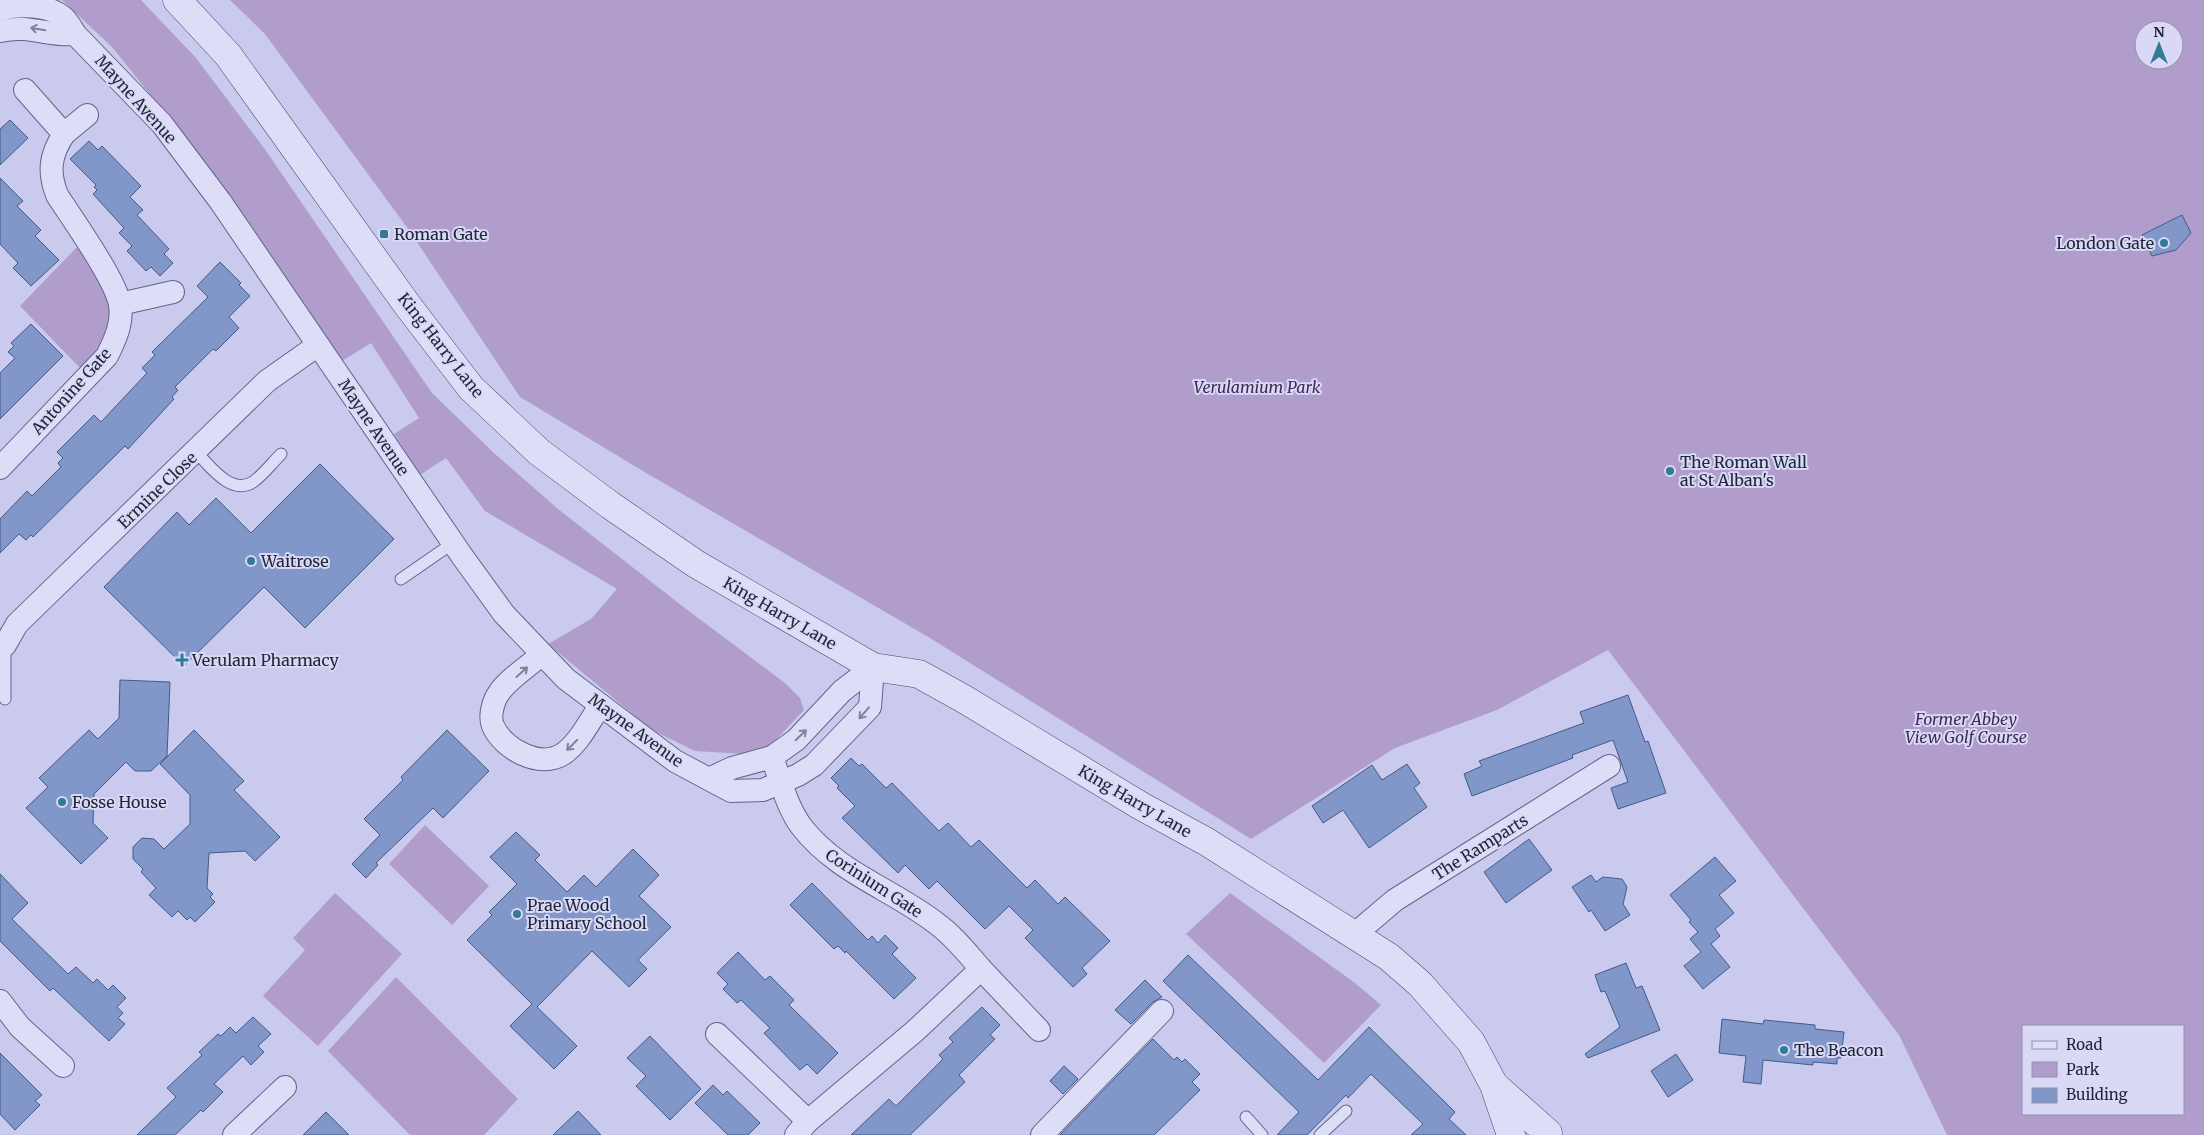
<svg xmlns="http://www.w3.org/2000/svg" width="2204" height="1135" viewBox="0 0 2204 1135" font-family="Merriweather,serif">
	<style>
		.green { fill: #b09dcc; fill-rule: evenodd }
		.building { fill: #8197ca; stroke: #455a88 }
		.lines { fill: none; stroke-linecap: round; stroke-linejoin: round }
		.lane-casing { stroke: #5e668a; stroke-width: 13 }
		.street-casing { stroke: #5e668a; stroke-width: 24 }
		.secondary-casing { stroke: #414a6c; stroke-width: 29 }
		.lane { stroke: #ddddf8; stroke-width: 11 }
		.street { stroke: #ddddf8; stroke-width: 22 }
		.secondary { stroke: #ddddf8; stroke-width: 28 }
		.oneway { stroke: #7f829a }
		.poi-dot { fill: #307b97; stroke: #d9d9f5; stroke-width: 2 }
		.labels { text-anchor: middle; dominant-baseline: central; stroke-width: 4; stroke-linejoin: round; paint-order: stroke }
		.street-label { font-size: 16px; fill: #21273b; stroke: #d9d9f5 }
		.poi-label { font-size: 16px; fill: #21273b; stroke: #d9d9f5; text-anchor: start }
		.park-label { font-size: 16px; font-style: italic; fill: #412856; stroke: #d9d9f5 }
	</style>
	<rect width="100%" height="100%" fill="#c9caee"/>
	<!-- green -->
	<g class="green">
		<path d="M62 0H141L196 58 264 148 432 393 495 454 558 509 686 609 785 683 800 698 804 710 770 746 743 754 695 751 652 730 548 644 591 619 617 589 485 511 446 458 420 475 394 434 419 418 371 343 342 361 193 148 112 47Z"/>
		<path d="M230 0H2204V1135H1947L1899 1035 1608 650 1497 710 1395 748 1251 839 930 638 648 474 520 397 409 230 265 34ZM2144 30H2174V60H2144ZM2023 1026H2183V1114H2023Z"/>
		<path d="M78 246C108 298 129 317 81 369L20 306Z"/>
		<path d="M425 825 489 886 452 925 389 864Z"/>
		<path d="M335 893 402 954 318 1046 263 996 305 950 293 938Z"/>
		<path d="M1230 893 1355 983 1381 1005 1324 1063 1186 934Z"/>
		<path d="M396 977 518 1099 484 1135H410L328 1051Z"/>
	</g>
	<!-- building -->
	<g class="building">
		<path d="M10 120 28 138 0 165V129Z"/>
		<path d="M89 141 98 150 102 146 141 186 130 197 143 210 137 215 169 249 164 254 173 263 160 276 151 267 146 271 127 251 132 246 119 233 124 228 93 194 97 190 94 187 96 185 70 159Z"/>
		<path d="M0 178 23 201 17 206 41 230 35 236 59 260 31 286 13 268 18 263 0 244Z"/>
		<path d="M2182 215 2191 233 2176 250 2152 256 2142 235Z"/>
		<path d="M220 262 241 283 239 285 250 296 229 317 239 328 216 351 213 349 175 387 178 390 172 397 174 399 128 449 125 446 33 537 31 535 26 540 19 534 0 553V519L27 491 32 496 61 467 58 463 63 458 57 452 94 415 101 422 147 373 142 368 155 355 152 352 208 297 197 286Z"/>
		<path d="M31 324 63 356 0 419V373L15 358 8 352 14 346 11 343Z"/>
		<path d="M320 464 394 539 305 628 264 587 184 666 104 587 177 512 189 525 216 498 251 533Z"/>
		<path d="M120 680 170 682 167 756 151 771H135L126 762 94 794 93 823 108 838 81 864 26 808 48 787 39 778 89 730 98 739 119 718Z"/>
		<path d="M1628 695 1645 742 1648 741 1666 793 1618 809 1611 788 1628 782 1613 740 1572 755 1573 758 1472 796 1464 774 1482 766 1479 761 1584 723 1580 712Z"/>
		<path d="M194 730 244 781 234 790 280 837 255 861 245 851 209 853 207 888 213 894 210 897 215 902 195 922 190 917 187 920 178 911 172 917 149 895 156 888 141 872 143 869 133 859V847L142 838 154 839 164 849 190 824V795L160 764Z"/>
		<path d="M447 730 489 771 443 818 433 808 376 863 378 865 366 878 352 864 380 835 364 819 403 780 401 777Z"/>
		<path d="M851 758 859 766 862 764 886 788 892 783 939 831 948 823 971 847 979 840 1027 888 1035 880 1058 904 1065 897 1110 941 1082 968 1087 974 1073 987 1025 938 1033 930 1009 906 985 929 937 881 929 889 905 865 898 873 842 818 855 806 837 788 839 786 831 778Z"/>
		<path d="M1407 764 1420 783 1414 788 1427 807 1369 848 1343 810 1323 823 1312 806 1372 765 1382 780Z"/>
		<path d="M516 832 540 855 535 860 567 892 584 875 596 887 633 849 659 875 639 896 671 927 638 960 647 969 629 987 592 951 537 1007 577 1046 554 1069 510 1026 532 1004 467 940 492 915 489 912 517 884 490 857Z"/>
		<path d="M1529 839 1552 870 1506 903 1484 872Z"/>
		<path d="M1715 857 1736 881 1719 895 1734 913 1715 929 1720 936 1711 944 1730 967 1703 989 1684 966 1701 952 1690 939 1698 932 1689 922 1691 920 1670 895Z"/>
		<path d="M0 874 28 903 12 919 68 974 76 967 93 983 97 979 108 990 113 985 126 998 117 1007 123 1013 118 1018 125 1024 109 1041 53 988 50 991 0 941Z"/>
		<path d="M1591 875 1596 882 1603 877 1622 879 1627 887 1623 904 1630 915 1605 931 1591 910 1589 912 1572 887Z"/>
		<path d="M812 883 868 940 872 936 878 943 885 935 898 948 892 954 916 978 894 999 846 951 845 953 838 946 834 949 790 905Z"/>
		<path d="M738 952 765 980 770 976 794 1000 789 1005 838 1053 817 1074 807 1064 800 1070 764 1033 770 1028 741 1000 737 1003 723 989 728 984 717 973Z"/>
		<path d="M1188 955 1318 1080 1369 1027 1455 1112 1449 1119 1466 1135H1411L1423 1124 1371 1074 1348 1098 1346 1095 1307 1135H1277L1299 1112 1163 981Z"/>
		<path d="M1626 963 1636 988 1642 986 1660 1030 1588 1058 1585 1054 1620 1027 1605 991 1601 992 1595 975Z"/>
		<path d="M1145 980 1162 997 1153 1002 1131 1024 1115 1010Z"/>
		<path d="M982 1007 1000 1025 990 1035 995 1039 959 1075 965 1082 910 1135H851L889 1099 896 1106 943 1059 939 1055 953 1042 949 1038Z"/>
		<path d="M253 1017 271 1034 258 1046 264 1052 251 1065 243 1056 214 1084 223 1092 203 1112 201 1110 175 1135H137L176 1097 167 1088 202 1055 199 1052 218 1034 221 1036 230 1027 236 1033Z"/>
		<path d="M1722 1019 1763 1024 1764 1020 1815 1025V1029L1844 1032 1841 1058H1837V1064L1813 1062V1065L1763 1060 1761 1084 1743 1082 1746 1056 1719 1053Z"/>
		<path d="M650 1036 701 1089 670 1120 636 1086 646 1076 627 1058Z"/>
		<path d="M1153 1039 1174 1060 1177 1057 1182 1062 1185 1059 1200 1074 1192 1082 1200 1090 1154 1135H1060Z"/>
		<path d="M0 1053 42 1095 35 1101 40 1105 15 1130 0 1114Z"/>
		<path d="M1676 1054 1693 1080 1668 1097 1651 1071Z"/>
		<path d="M1064 1066 1078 1079 1063 1094 1050 1081Z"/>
		<path d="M713 1085 723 1095 727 1091 760 1123 748 1135H728L695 1103Z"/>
		<path d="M578 1111 601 1135H553Z"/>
		<path d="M326 1112 349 1135H303Z"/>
	</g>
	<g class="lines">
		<!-- lane casing -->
		<g class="lane-casing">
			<g id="lane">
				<path d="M196 452C210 466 231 496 253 482 263 475 272 463 281 454"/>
				<path d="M401 579 453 543"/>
				<path d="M5 645V699"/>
				<path d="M1246 1117 1262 1135"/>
				<path d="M1320 1135 1346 1111"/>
			</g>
		</g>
		<!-- street casing -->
		<g class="street-casing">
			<g id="street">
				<path d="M0 9C20 5 47 4 63 17 68 21 72 29 75 34L162 124 220 201 462 556 504 614 566 679 675 761 731 791 763 790 798 775 814 765 870 707 873 667"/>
				<path d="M0 31C30 24 48 37 75 34"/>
				<path d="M64 134 87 115"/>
				<path d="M120 304 173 292"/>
				<path d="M0 468 107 356C115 340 123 323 120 305 116 280 73 220 57 195 48 172 50 155 64 134L25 90"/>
				<path d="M5 645 17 624 267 381 318 345"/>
				<path d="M541 655C529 666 507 680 499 693 493 701 489 717 493 726 503 749 540 769 563 754 579 743 589 722 600 706"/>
				<path d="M772 757C780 779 787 807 801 826 836 872 892 889 936 923 954 936 967 953 981 969L915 1031 808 1121 796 1135"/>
				<path d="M711 778 732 768 772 757 796 740 842 691 873 667"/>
				<path d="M1355 934 1395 900 1609 766"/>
				<path d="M981 969 1039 1030"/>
				<path d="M0 1001 20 1027 63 1066"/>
				<path d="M717 1034 808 1121"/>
				<path d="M234 1135 285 1087"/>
				<path d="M1042 1135 1162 1011"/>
			</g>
		</g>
		<!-- secondary casing -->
		<g class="secondary-casing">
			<g id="secondary">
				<path d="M177 0 228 55 408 306 471 388 539 452 610 505 696 564 873 667 919 674 964 699 1141 806 1207 842 1389 957 1420 984 1471 1042 1494 1085 1511 1135"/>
				<path d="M1495 1086 1548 1133"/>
			</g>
		</g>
		<!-- lane -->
		<use href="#lane" class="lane"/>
		<!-- street -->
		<use href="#street" class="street"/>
		<!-- secondary -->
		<use href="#secondary" class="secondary"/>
	</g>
	<!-- one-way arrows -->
	<defs><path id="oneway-shaft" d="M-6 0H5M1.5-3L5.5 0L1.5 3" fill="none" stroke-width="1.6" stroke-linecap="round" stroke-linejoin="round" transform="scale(1.25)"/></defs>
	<g class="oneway">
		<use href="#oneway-shaft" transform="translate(38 29) rotate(-170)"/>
		<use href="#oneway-shaft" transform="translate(522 672) rotate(-42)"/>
		<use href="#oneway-shaft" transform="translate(864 713) rotate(131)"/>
		<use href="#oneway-shaft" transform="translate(801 735) rotate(-44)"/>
		<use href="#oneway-shaft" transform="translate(572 745) rotate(135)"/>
	</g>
	<!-- markers -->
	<g class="poi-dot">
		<rect x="379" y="229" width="10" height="10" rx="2.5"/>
		<circle cx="2164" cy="243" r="5"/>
		<circle cx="1670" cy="471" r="5"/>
		<circle cx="251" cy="561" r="5"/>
		<path d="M179.5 652.5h5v5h5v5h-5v5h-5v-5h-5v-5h5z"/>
		<circle cx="62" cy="802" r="5"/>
		<circle cx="517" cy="914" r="5"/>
		<circle cx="1784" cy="1050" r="5"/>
	</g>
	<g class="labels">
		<!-- street labels -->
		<g class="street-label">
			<text transform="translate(136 99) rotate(48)">Mayne Avenue</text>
			<text transform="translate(441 345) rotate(52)">King Harry Lane</text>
			<text transform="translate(71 391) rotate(-48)">Antonine Gate</text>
			<text transform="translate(374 427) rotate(56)">Mayne Avenue</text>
			<text transform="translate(157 490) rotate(-44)">Ermine Close</text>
			<text transform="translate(780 613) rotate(30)">King Harry Lane</text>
			<text transform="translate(636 730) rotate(36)">Mayne Avenue</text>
			<text transform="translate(1135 801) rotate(30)">King Harry Lane</text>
			<text transform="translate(1480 847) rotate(-32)">The Ramparts</text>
			<text transform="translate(874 883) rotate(33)">Corinium Gate</text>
		</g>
		<!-- poi labels -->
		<g class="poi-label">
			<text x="394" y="234">Roman Gate</text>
			<text x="2154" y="243" text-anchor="end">London Gate</text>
			<text x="1680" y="462">The Roman Wall<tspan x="1680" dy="18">at St Alban's</tspan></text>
			<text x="261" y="561">Waitrose</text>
			<text x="192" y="660">Verulam Pharmacy</text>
			<text x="72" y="802">Fosse House</text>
			<text x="527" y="905">Prae Wood<tspan x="527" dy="18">Primary School</tspan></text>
			<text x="1794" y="1050">The Beacon</text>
		</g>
		<!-- park labels -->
		<g class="park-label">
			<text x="1257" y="387">Verulamium Park</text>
			<text x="1966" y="719">Former Abbey<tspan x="1966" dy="18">View Golf Course</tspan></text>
		</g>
	</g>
	<!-- legend -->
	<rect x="2022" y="1025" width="162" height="90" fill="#d9d9f5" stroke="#8f92ab"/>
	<rect x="2032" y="1041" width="25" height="8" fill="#ddddf8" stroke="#8f92ab"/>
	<text x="2066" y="1050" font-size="15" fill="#21273b">Road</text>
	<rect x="2032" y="1062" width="25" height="15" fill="#b09dcc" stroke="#8f92ab"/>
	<text x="2066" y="1075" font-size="15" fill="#21273b">Park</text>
	<rect x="2032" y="1088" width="25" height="15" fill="#8197ca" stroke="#8f92ab"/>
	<text x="2066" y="1100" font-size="15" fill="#21273b">Building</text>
	<!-- north arrow -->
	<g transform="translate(2159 45)"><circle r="24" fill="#d9d9f5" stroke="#8f92ab"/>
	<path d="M0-4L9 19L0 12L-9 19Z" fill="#307b97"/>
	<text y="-8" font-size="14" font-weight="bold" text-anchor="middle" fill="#21273b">N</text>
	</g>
</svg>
